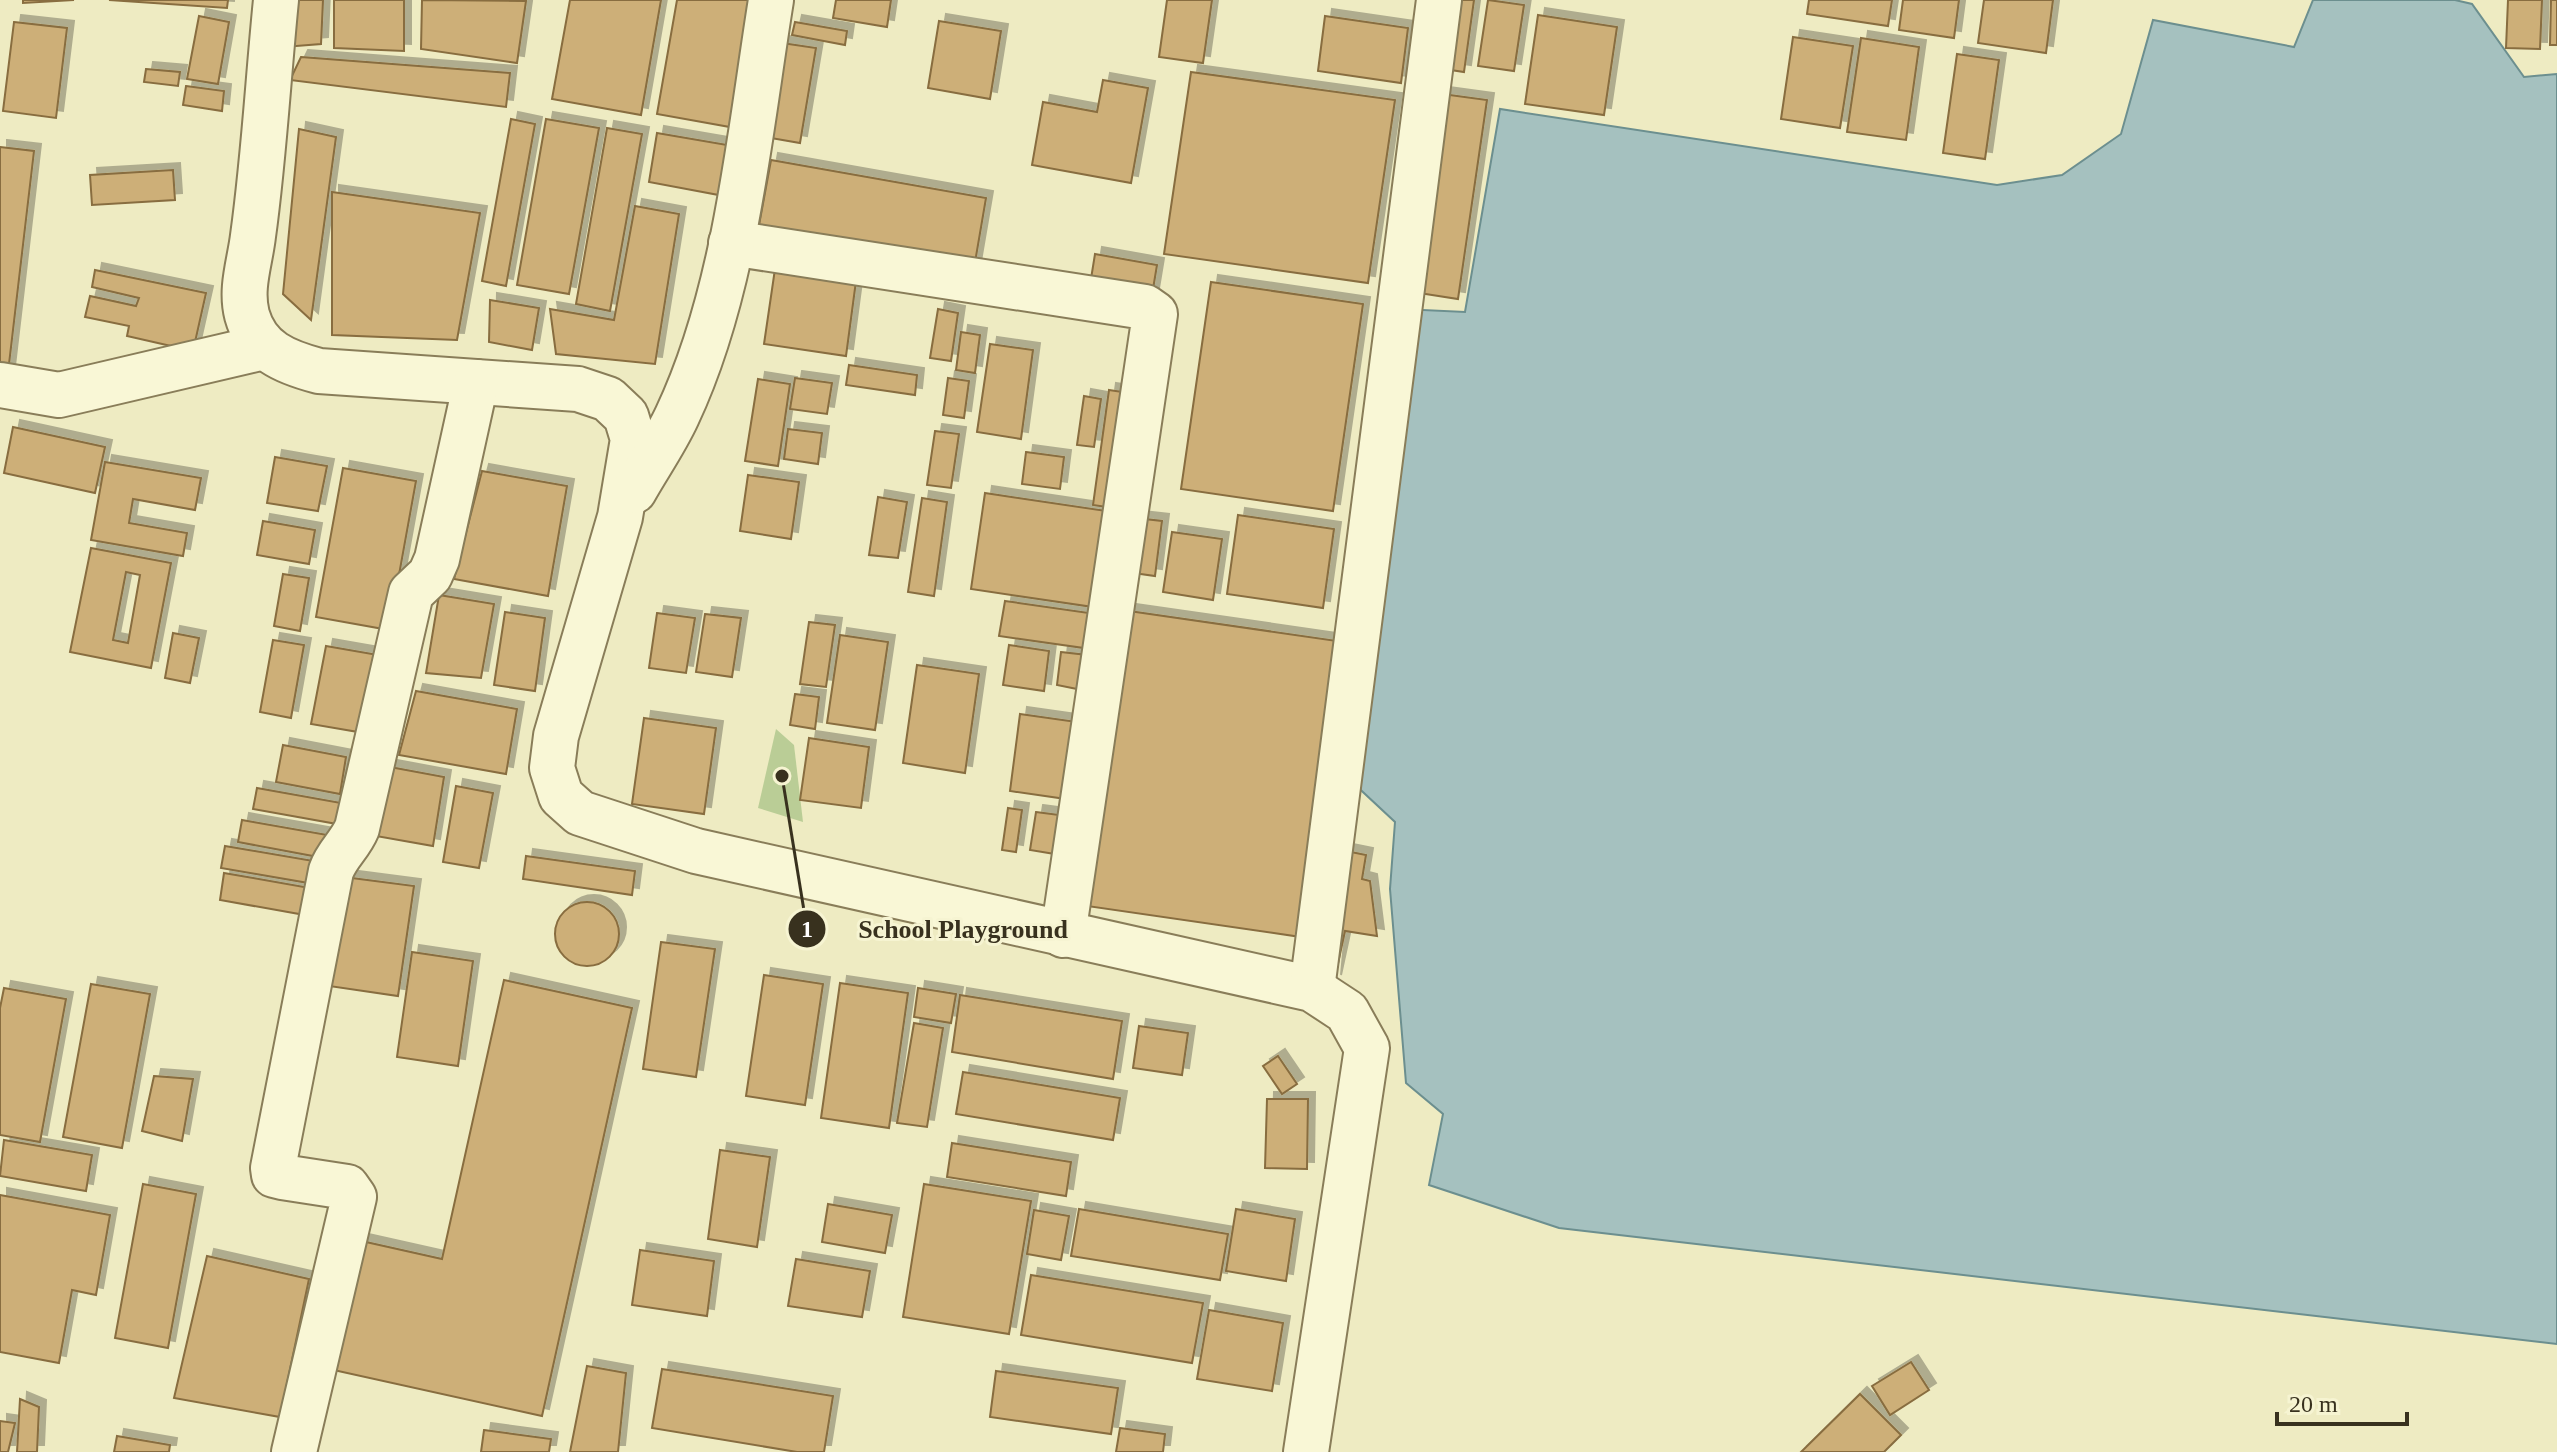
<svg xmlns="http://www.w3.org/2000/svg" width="2557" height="1452" viewBox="0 0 2557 1452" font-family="Georgia,serif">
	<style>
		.green { fill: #bacd96 }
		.water { fill: #a5c1bf; stroke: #6c8f8f; stroke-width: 2 }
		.building { fill: #cdaf78; stroke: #886d3f; stroke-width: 2; fill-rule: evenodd; filter: url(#shadow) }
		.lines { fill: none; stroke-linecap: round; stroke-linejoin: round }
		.street-casing { stroke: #897d59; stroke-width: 48 }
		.street { stroke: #f9f7d6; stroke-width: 44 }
		.leader { fill: none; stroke: #38311e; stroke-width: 3 }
		.callout-dot { fill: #38311e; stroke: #f6f4d2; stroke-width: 3 }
		.mark-label { font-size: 24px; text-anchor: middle; font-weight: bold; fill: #fff }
		.callout-label { font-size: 26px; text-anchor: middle; font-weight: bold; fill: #38311e; stroke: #f6f4d2; stroke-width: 6; stroke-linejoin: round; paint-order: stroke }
	</style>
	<defs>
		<filter id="shadow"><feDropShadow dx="7" dy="-7" stdDeviation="0" flood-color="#0004"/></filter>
	</defs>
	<rect width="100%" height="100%" fill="#eeebc2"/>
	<!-- green -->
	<path class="green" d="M776 729 794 745 803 822 758 808Z"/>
	<!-- water -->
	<path class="water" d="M2313 0H2455L2472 4 2524 77 2557 74V1344L1559 1228 1429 1185 1443 1114 1406 1083 1390 889 1395 822 1349 779 1402 309 1465 312 1500 109 1997 185 2062 175 2121 134 2153 20 2294 47Z"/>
	<!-- building -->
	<g class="building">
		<path d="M23 0H74L23 3Z"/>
		<path d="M109 0H228L227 8Z"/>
		<path d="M286 0H323L321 44 284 47Z"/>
		<path d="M334 0H404V51L334 48Z"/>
		<path d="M422 0 526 1 517 63 421 49Z"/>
		<path d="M570 0H661L641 115 552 99Z"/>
		<path d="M677 0H764L741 129 657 114Z"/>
		<path d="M836 0H891L887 27 833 18Z"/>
		<path d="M1167 0H1212L1203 63 1159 57Z"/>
		<path d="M1441 0H1474L1464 72 1431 67Z"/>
		<path d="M1488 0 1524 5 1514 71 1478 66Z"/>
		<path d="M1809 0H1892L1888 26 1807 14Z"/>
		<path d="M1903 0H1959L1954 38 1899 30Z"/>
		<path d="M1984 0H2053L2046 53 1978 43Z"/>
		<path d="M2508 0H2542L2540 49 2506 48Z"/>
		<path d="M2551 0H2557V45H2550Z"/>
		<path d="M1538 15 1617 27 1604 115 1525 104Z"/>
		<path d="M199 16 229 22 218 84 187 79Z"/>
		<path d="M1325 16 1408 28 1401 83 1318 71Z"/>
		<path d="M939 21 1001 31 990 99 928 88Z"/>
		<path d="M14 22 67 28 56 118 3 111Z"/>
		<path d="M795 22 847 31 845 45 792 35Z"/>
		<path d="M1793 37 1853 46 1840 128 1781 119Z"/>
		<path d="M1861 38 1919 47 1906 140 1847 132Z"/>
		<path d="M782 43 816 48 800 143 765 137Z"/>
		<path d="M1957 54 1999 60 1985 159 1943 153Z"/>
		<path d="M301 57 510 73 506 107 290 80Z"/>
		<path d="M146 69 180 72 178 86 144 82Z"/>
		<path d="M1191 72 1395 100 1368 283 1164 254Z"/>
		<path d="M1103 80 1148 88 1131 183 1032 165 1043 102 1097 112Z"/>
		<path d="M186 86 224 91 222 111 183 105Z"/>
		<path d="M1435 93 1487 100 1458 299 1406 291Z"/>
		<path d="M511 119 535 124 506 286 482 281Z"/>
		<path d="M546 119 599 128 569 294 517 285Z"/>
		<path d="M607 128 642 134 610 311 576 304Z"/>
		<path d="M299 129 336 137 311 320 283 294Z"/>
		<path d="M657 133 733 146 724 196 649 182Z"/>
		<path d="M0 147 34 151 7 381 0 380Z"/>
		<path d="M771 160 986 198 973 274 757 236Z"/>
		<path d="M173 170 175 200 92 205 90 175Z"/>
		<path d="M332 192 480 213 457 340 332 335Z"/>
		<path d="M635 206 679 214 655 364 556 354 550 309 614 320Z"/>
		<path d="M1095 254 1157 265 1152 295 1090 285Z"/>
		<path d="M775 269 856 281 846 356 764 344Z"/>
		<path d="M95 270 206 293 193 351 127 336 129 326 85 317 90 296 136 306 139 298 92 287Z"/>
		<path d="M1211 282 1363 304 1333 511 1181 489Z"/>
		<path d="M490 300 539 308 532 350 489 342Z"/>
		<path d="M938 309 958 313 951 361 930 358Z"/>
		<path d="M961 332 980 335 975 373 956 370Z"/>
		<path d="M990 344 1033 350 1021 439 977 432Z"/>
		<path d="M849 365 917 375 915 395 846 385Z"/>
		<path d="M795 378 832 383 827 414 790 409Z"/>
		<path d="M948 378 969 381 964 418 943 415Z"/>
		<path d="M758 379 790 384 778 466 745 461Z"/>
		<path d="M1109 390 1136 394 1120 509 1093 505Z"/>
		<path d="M1084 396 1101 399 1094 447 1077 445Z"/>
		<path d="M13 427 105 447 95 493 4 473Z"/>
		<path d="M788 429 822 433 818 464 784 459Z"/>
		<path d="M935 431 959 434 951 488 927 485Z"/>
		<path d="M1026 452 1064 457 1060 489 1022 484Z"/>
		<path d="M275 457 327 466 318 511 267 503Z"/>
		<path d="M105 462 201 478 195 510 133 499 129 523 187 533 183 556 91 540Z"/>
		<path d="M343 468 416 481 389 630 316 617Z"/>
		<path d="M482 471 567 486 548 596 454 579Z"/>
		<path d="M748 475 799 482 791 539 740 531Z"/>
		<path d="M985 493 1113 512 1100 608 971 589Z"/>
		<path d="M878 497 907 502 898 558 869 555Z"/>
		<path d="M922 498 947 502 934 596 908 592Z"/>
		<path d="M1238 515 1334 529 1323 608 1227 594Z"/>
		<path d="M1127 517 1162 521 1155 576 1119 571Z"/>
		<path d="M263 521 315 530 309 564 257 555Z"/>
		<path d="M1172 532 1222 539 1213 600 1163 592Z"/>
		<path d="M91 548 171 563 151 668 70 652ZM126 572 140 575 128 643 113 640Z"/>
		<path d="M283 574 309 578 300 631 274 626Z"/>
		<path d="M439 595 494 604 481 678 426 673Z"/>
		<path d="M1005 601 1096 614 1091 649 999 636Z"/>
		<path d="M1129 611 1344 642 1301 937 1087 906Z"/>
		<path d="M505 612 545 618 535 691 494 685Z"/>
		<path d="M657 613 695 618 686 673 649 668Z"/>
		<path d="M705 614 741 618 732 677 696 672Z"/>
		<path d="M809 622 835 625 826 687 800 684Z"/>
		<path d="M173 633 199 638 190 683 165 678Z"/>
		<path d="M840 635 888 642 875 730 827 723Z"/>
		<path d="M273 640 304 645 291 718 260 712Z"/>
		<path d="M1009 645 1049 651 1044 691 1003 685Z"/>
		<path d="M326 646 378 655 364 733 311 724Z"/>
		<path d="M1061 652 1087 655 1082 690 1057 685Z"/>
		<path d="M917 665 979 674 965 773 903 763Z"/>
		<path d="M416 691 517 709 506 774 399 755Z"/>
		<path d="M795 694 819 697 815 729 790 725Z"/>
		<path d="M1020 714 1084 723 1073 800 1010 791Z"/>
		<path d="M644 718 716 728 704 814 632 804Z"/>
		<path d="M809 738 869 747 861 808 800 800Z"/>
		<path d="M283 745 346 757 340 794 276 782Z"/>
		<path d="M390 767 444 777 433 846 376 836Z"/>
		<path d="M456 786 493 793 479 868 443 862Z"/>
		<path d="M257 788 341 803 337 824 253 809Z"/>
		<path d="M1008 808 1022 810 1016 852 1002 850Z"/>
		<path d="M1036 812 1067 816 1061 855 1030 850Z"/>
		<path d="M242 820 333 836 329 859 238 842Z"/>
		<path d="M225 846 325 863 320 885 221 868Z"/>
		<path d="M1346 851 1366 855 1362 879 1370 881 1377 936 1345 931 1334 982Z"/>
		<path d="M526 856 635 871 632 895 523 879Z"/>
		<path d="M224 873 321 890 316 917 220 900Z"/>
		<path d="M344 877 414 886 398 996 329 986Z"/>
		<circle cx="587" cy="934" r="32"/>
		<path d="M661 942 715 949 696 1077 643 1069Z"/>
		<path d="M412 952 473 961 458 1066 397 1057Z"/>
		<path d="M764 975 823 984 805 1105 746 1096Z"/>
		<path d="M504 980 632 1008 542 1416 329 1369 357 1240 442 1259Z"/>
		<path d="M840 983 908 993 889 1128 821 1118Z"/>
		<path d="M91 984 150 994 122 1148 63 1137Z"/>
		<path d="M4 988 66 999 40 1142 0 1135V1008Z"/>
		<path d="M918 988 956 994 951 1023 914 1017Z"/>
		<path d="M960 995 1122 1021 1113 1079 952 1052Z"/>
		<path d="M914 1023 943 1028 927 1127 897 1123Z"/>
		<path d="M1139 1026 1188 1033 1182 1075 1133 1068Z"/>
		<path d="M1278 1056 1297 1084 1282 1094 1263 1066Z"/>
		<path d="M963 1072 1120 1098 1113 1140 956 1114Z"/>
		<path d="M154 1076 193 1079 182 1141 142 1131Z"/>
		<path d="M1267 1099H1308L1307 1169 1265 1168Z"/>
		<path d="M4 1140 92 1155 86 1191 0 1176Z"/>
		<path d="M952 1143 1071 1162 1066 1196 947 1177Z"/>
		<path d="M720 1150 770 1157 757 1247 708 1239Z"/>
		<path d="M143 1184 196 1194 168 1348 115 1338Z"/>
		<path d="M924 1184 1031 1201 1009 1334 903 1317Z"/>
		<path d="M0 1195 110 1215 96 1295 72 1290 59 1363 0 1352Z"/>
		<path d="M828 1204 892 1215 885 1253 822 1242Z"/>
		<path d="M1079 1209 1228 1234 1220 1280 1071 1256Z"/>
		<path d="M1236 1209 1295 1219 1286 1281 1226 1271Z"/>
		<path d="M1034 1210 1069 1216 1061 1260 1027 1254Z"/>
		<path d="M640 1250 714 1261 707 1316 632 1305Z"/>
		<path d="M207 1256 309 1279 280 1417 174 1398Z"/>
		<path d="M796 1259 870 1271 862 1317 788 1306Z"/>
		<path d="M1031 1275 1203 1303 1192 1363 1021 1335Z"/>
		<path d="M1209 1310 1283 1323 1272 1391 1197 1379Z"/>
		<path d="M1911 1362 1929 1390 1890 1415 1872 1386Z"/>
		<path d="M587 1366 626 1373 618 1452H570Z"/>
		<path d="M662 1369 833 1396 824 1452H797L652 1428Z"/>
		<path d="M996 1371 1118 1388 1111 1434 990 1417Z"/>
		<path d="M1860 1394 1901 1435 1884 1452H1801Z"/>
		<path d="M20 1399 39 1407 37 1452H17Z"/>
		<path d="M0 1421 15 1423 8 1452H0Z"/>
		<path d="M1120 1428 1165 1434 1163 1452H1116Z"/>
		<path d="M484 1430 551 1439 549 1452H481Z"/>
		<path d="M117 1436 170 1445 169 1452H114Z"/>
	</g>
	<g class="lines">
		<!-- street casing -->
		<g class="street-casing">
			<g id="street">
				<path d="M276 0C268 79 264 158 253 236 250 262 240 288 247 315 257 351 285 362 319 371L578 389 608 399 626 416 633 439 620 517 556 736 552 768 561 796 580 813 696 851 1312 989 1347 1012 1367 1048 1306 1452"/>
				<path d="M731 243 1145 307 1155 314 1063 935"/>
				<path d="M0 385 59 395 264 347"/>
				<path d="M634 491C648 466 665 442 677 416 736 291 749 136 771 0"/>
				<path d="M1312 989 1439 0"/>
				<path d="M294 1452 354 1197 347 1187 282 1177 274 1175 273 1168 331 871C337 854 350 845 357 828L411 593 430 575 437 559 476 382"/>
			</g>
		</g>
		<!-- street -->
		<use href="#street" class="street"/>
	</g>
	<!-- callouts -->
	<path class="leader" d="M782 776L807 929"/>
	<g class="callout-dot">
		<circle cx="782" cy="776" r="8"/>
		<circle cx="807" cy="929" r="20"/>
	</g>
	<g class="mark-label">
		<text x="807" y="937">1</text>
	</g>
	<g class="callout-label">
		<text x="963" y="938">School Playground</text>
	</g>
	<!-- scale -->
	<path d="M2277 1412v12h130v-12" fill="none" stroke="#38311e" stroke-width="4"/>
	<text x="2289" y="1412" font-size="24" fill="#38311e" stroke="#f6f4d2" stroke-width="6" paint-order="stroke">20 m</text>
</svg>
